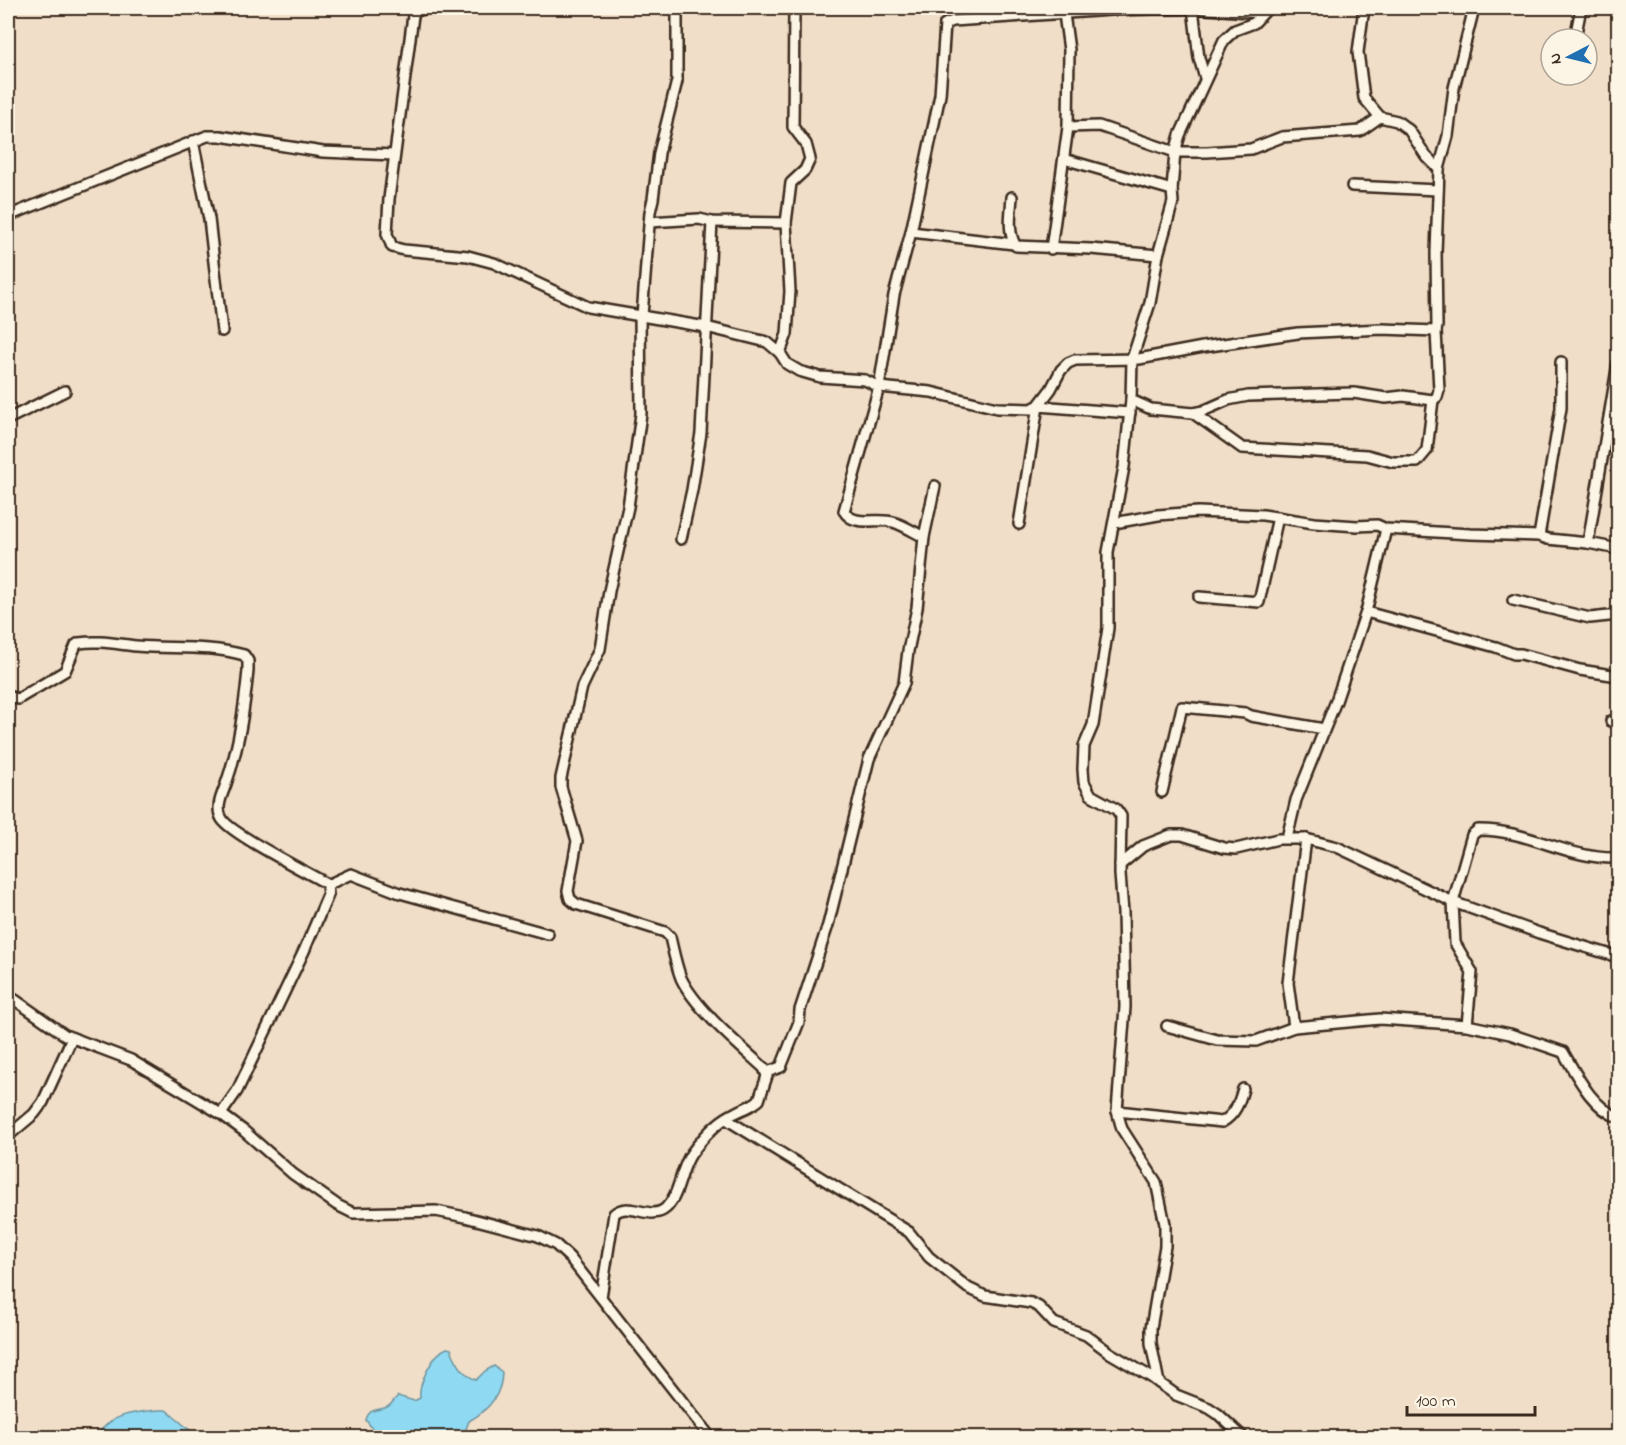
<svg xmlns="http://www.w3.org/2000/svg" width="1626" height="1445" viewBox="0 0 1626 1445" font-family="'Indie Flower',sans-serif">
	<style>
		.water { fill: #90d9f2; stroke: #6e939d; stroke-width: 1.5 }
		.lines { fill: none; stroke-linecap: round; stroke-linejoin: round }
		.minor-casing { stroke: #3b2a1e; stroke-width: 14 }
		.minor { stroke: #fcf5e5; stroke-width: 9 }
	</style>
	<rect width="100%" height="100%" fill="#f0dec8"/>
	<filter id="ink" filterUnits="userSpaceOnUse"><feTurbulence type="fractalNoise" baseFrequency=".0167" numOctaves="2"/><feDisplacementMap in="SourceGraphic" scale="12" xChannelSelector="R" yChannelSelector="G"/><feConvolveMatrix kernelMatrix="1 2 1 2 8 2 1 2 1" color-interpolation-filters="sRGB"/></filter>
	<g filter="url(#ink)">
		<!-- water -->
		<g class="water">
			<path d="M447 1348 451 1349C456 1362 463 1375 476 1380L485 1371 494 1366 502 1372C502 1395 487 1411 469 1421L463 1437H375L376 1434 366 1420C369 1408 377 1411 387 1407 392 1405 394 1399 398 1396L414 1401 420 1398C418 1384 433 1353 447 1348Z"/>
			<path d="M159 1410H166L198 1437H96C109 1414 134 1412 159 1410Z"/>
		</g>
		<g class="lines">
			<!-- minor casing -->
			<g class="minor-casing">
				<g id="minor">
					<path d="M414 8 389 199 387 234 392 247 404 250 468 256 494 263 588 307 706 327 767 342 780 353 787 364 799 371 820 377 865 380 879 387 931 392 997 408 1031 409 1038 406 1051 389 1061 370 1068 363 1075 360 1139 359 1203 347 1298 333 1382 329 1436 331 1437 326 1436 253 1439 169 1448 136 1454 88 1474 8"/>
					<path d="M1193 8 1199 58 1205 78"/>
					<path d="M1364 8 1358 52 1364 98 1380 117 1397 121 1409 130 1426 156 1439 169"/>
					<path d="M414 12 426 8"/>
					<path d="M1576 33 1581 8"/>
					<path d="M1068 127 1099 126 1175 152H1207L1251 149 1282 137 1360 131 1380 117"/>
					<path d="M193 141 209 219 222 331"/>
					<path d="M1064 159 1172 190"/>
					<path d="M1352 186 1438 190"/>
					<path d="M1012 197C1011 212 1007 233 1016 246L1091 249 1158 255"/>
					<path d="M8 216 207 136H220L323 152 394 155"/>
					<path d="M649 222 699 219 712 222 786 223"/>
					<path d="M911 232 1014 244"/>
					<path d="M1051 249 1068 127 1069 50 1064 14"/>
					<path d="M642 316 650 212 653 199 659 153 677 81V8"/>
					<path d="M780 353 787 334 790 291 786 223 791 183 805 170 810 159 806 144 793 127 794 8"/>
					<path d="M1131 400 1151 409 1193 413 1203 411 1228 400 1248 396 1354 393 1386 398 1403 396 1433 400 1437 397 1439 390 1436 331"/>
					<path d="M1193 413 1242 448 1367 455 1393 462H1417L1427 450 1433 400"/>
					<path d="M8 419 65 391"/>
					<path d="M1114 523 1158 515 1198 512 1263 515 1314 523 1357 526 1377 525 1386 529 1470 534 1539 536 1548 539 1588 543 1618 549"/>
					<path d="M1019 524 1038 406 1130 413"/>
					<path d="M1539 536 1561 408V362"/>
					<path d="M924 537C914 532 903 525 893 522 878 517 854 528 844 511L879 387 894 295 911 232 940 95 945 24 953 21 1111 10 1193 8 1263 13"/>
					<path d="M681 539 692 490 701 433 712 222"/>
					<path d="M1588 543 1618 363"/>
					<path d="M1199 597 1259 602 1278 517"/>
					<path d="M1513 600 1590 618 1618 615"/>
					<path d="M1366 612 1496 647 1514 654H1521L1580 670 1618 676"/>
					<path d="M8 696 18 699 65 671 76 645 79 643C99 640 116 644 136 646 172 649 209 645 244 655L248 661V671C244 710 239 747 226 784 222 795 215 808 222 819 230 833 306 872 324 882L327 885 328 895 304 951 237 1091 221 1114"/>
					<path d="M1611 721 1618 724"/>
					<path d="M1162 792 1182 707 1245 713 1251 716 1324 729"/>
					<path d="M1287 838 1296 800 1336 701 1366 612 1386 529"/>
					<path d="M1120 865 1143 846 1171 835H1182L1224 848 1236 849 1278 839H1306L1337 847 1453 902 1539 933 1618 957"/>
					<path d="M327 885 351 874 400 893 548 934"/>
					<path d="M8 995 65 1035 131 1060 221 1114 244 1131 293 1174 337 1205 353 1213 436 1211 465 1217 538 1236 556 1245 570 1258 711 1438"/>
					<path d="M1467 1025 1472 972 1455 943 1453 902 1472 835 1478 830C1527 829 1569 860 1618 858"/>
					<path d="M1167 1026 1217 1040 1256 1041 1294 1027 1380 1019 1467 1025 1510 1034 1563 1052C1576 1074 1592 1108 1618 1117"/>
					<path d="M1294 1027 1288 983 1306 839"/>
					<path d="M767 1072 781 1067 799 1022 800 1010 828 925 869 759 904 683 908 651 917 608 924 537 935 486"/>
					<path d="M1117 1111 1222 1122C1235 1115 1239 1103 1243 1089"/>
					<path d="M726 1119 909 1232 929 1257 968 1288 985 1296 1031 1303 1039 1307 1054 1323 1086 1335 1110 1353 1151 1377 1176 1395 1209 1408 1218 1414 1244 1438"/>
					<path d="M8 1136 34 1114 43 1102 72 1038"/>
					<path d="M601 1297 614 1214C628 1200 651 1222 666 1208 680 1194 680 1170 691 1154 701 1140 716 1123 731 1115 740 1110 751 1107 759 1100L767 1076 764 1068C740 1046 695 1008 681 978 676 965 673 950 670 937L665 932 576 904 570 899 568 891 577 841 561 787V778L582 687 600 649 609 591 628 507 641 414 640 315"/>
					<path d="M1159 1383 1151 1343V1328L1165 1246V1224L1156 1182 1122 1129 1117 1111 1125 1007 1123 912 1120 874 1121 816 1116 809 1091 795 1084 782 1083 769 1084 746 1093 725 1108 628V552L1124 467 1131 400 1132 359 1150 303 1158 255 1173 202 1172 190 1175 152 1180 135 1224 40 1235 30 1254 23 1268 8"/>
				</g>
			</g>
			<!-- minor -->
			<use href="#minor" class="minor"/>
		</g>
	</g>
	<!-- margin -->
	<rect width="1626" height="1445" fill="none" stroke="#fcf5e5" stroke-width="30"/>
	<rect x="15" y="15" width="1596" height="1415" fill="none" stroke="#3b2a1e" stroke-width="2" filter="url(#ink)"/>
	<!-- north arrow -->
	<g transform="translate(1569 57) rotate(263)"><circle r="28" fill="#fcf5e5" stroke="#afa495" stroke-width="1.5"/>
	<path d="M0-4.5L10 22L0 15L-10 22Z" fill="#1f6fb2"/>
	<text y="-9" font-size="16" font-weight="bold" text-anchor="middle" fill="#3b2a1e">N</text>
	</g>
	<!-- scale -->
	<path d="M1407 1406v9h128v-9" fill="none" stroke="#3b2a1e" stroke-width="3"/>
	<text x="1416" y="1406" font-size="18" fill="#3b2a1e" stroke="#fcf5e5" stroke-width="4.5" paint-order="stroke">100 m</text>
</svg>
